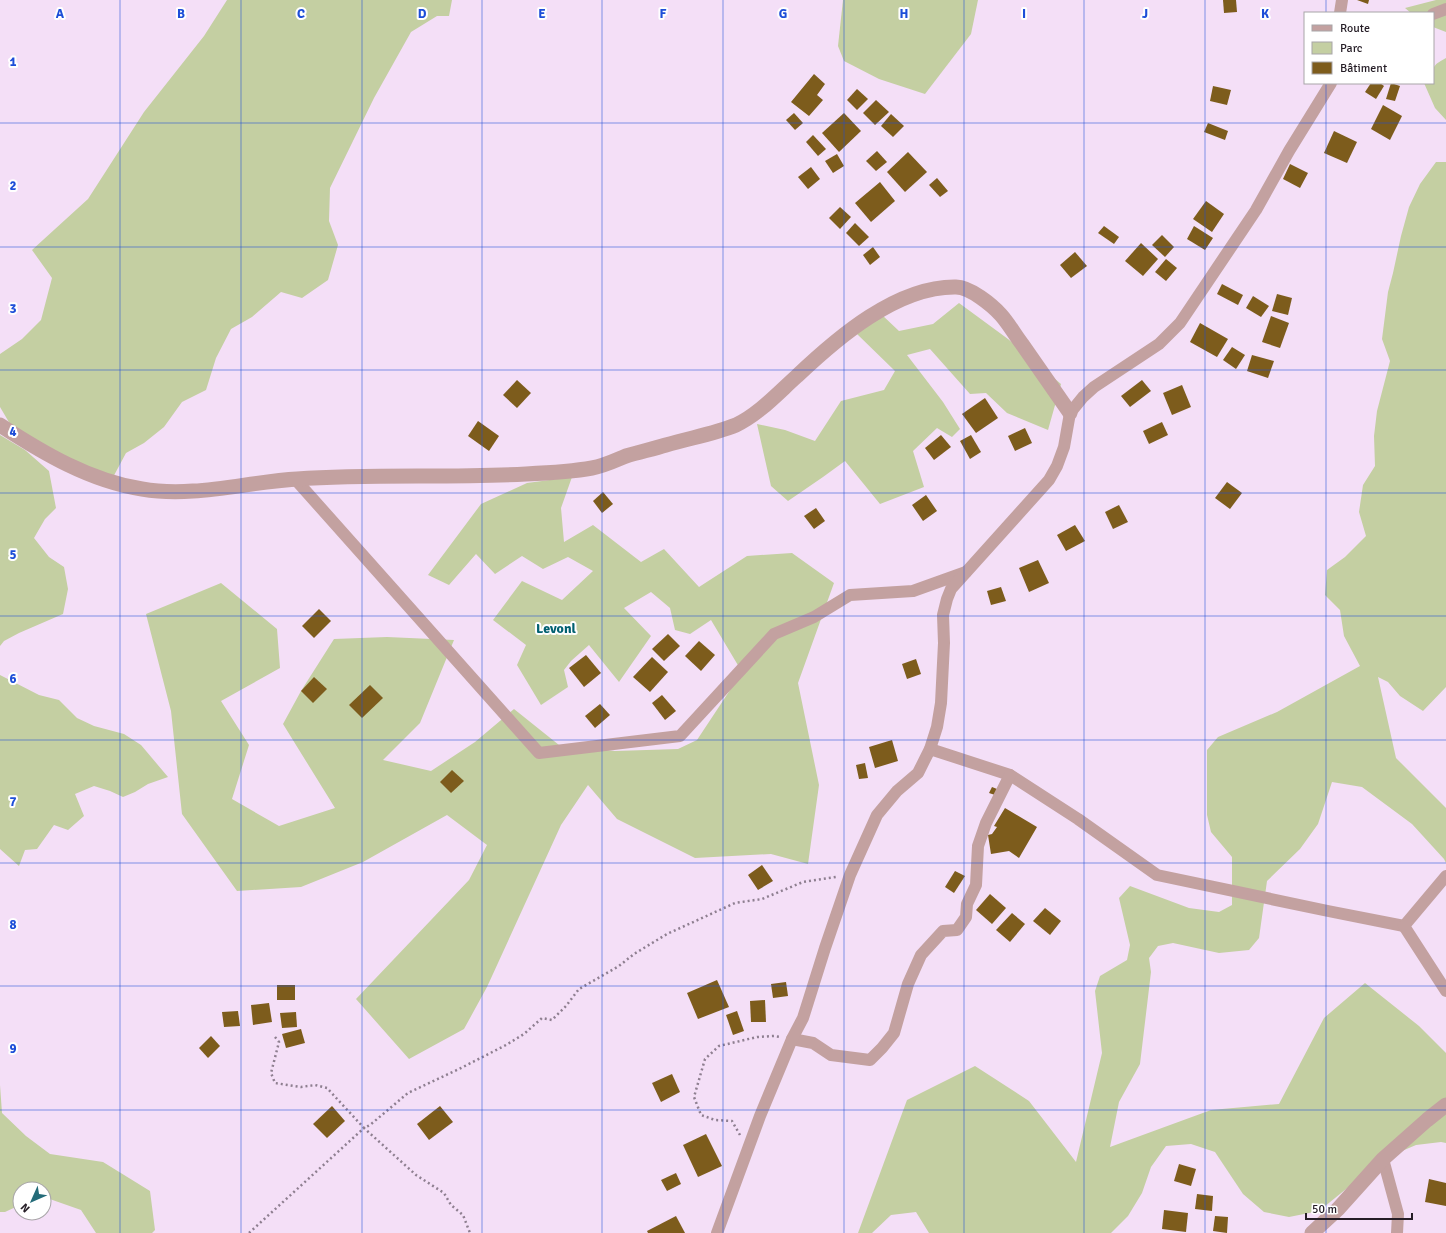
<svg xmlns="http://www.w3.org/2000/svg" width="1446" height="1233" viewBox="0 0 1446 1233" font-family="Signika,sans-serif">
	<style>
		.green { fill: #c4cfa2 }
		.building { fill: #7d5c1c }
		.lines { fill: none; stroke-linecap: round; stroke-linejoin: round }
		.path { stroke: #8e7f90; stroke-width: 2.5; stroke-dasharray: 2 3; stroke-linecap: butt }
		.minor { stroke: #c3a1a0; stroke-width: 12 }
		.tertiary { stroke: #c3a1a0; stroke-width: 15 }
		.grid { fill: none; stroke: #1d4ed8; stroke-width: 1; stroke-opacity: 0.55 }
		.labels { text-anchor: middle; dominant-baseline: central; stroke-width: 4; stroke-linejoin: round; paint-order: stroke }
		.quarter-label { font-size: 14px; font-weight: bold; fill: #006070; stroke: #fff }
		.grid-label { font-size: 13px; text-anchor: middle; font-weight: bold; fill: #1d4ed8; stroke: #fff; stroke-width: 4; stroke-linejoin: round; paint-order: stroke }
	</style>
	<rect width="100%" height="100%" fill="#f4dff7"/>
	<!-- green -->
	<g class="green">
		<path d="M227 0H452L449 16H437L411 32 374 98 330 188 329 221 338 245 328 280 302 298 281 292 252 317 231 329 216 358 206 390 182 402 164 427 144 443 126 453 111 481 13 429 0 407V354L22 339 41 320 52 278 32 250 88 199 144 112 204 36Z"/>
		<path d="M843 0H978L971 34 925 94 879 79 844 61 838 46Z"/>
		<path d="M1436 0H1446V32L1433 27V13H1411L1405 8Z"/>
		<path d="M1446 58V120L1435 108 1424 83H1433C1433 67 1431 66 1446 58Z"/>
		<path d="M1436 162H1446V687L1423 711 1400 696 1388 682 1378 677 1396 758 1446 808V863L1444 859 1412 824 1362 787 1332 782 1318 824 1300 849 1267 881 1259 938 1249 950 1219 953 1173 943 1158 946 1149 958 1151 972 1140 1064 1119 1102 1110 1147 1211 1110 1279 1104 1324 1018 1365 983 1419 1026 1446 1053V1143L1441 1142 1416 1145 1383 1159 1319 1211 1289 1217 1264 1212 1243 1194 1215 1152 1191 1144 1166 1146 1151 1167 1142 1193 1128 1216 1111 1233H929L916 1212 891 1215 872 1233H858L907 1100 975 1066 1029 1101 1076 1162 1102 1053 1095 991 1100 976 1127 960 1130 945 1119 898 1130 886 1189 908 1219 912 1232 905V857L1211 832 1207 815V750L1218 737 1277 712 1360 666 1344 636 1340 610 1325 595 1327 570 1345 557 1366 536 1359 512 1363 485 1375 466 1374 436 1377 411 1390 361 1382 339 1388 292 1393 273 1401 236 1409 207 1420 184Z"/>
		<path d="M959 303 1008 339 1061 384 1048 430 1007 413 986 393 970 394 930 349 907 355 943 402 960 429 952 437 937 428 913 451 924 487 880 504 845 461 823 477 788 501 771 486 757 424 785 430 815 441 841 401 884 390 895 371 857 334 881 314 899 331 933 324Z"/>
		<path d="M0 435 25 450 49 471 56 508 45 519 34 538 49 557 64 567 68 589 63 614 19 633 4 641 0 646Z"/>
		<path d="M572 477 561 508 564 542 593 525 641 562 664 549 699 587 747 556 792 553 834 583 798 683 819 785 808 864 771 854 695 858 617 819 588 785 561 825 487 987 464 1029 409 1059 356 999 469 880 487 845 447 815 363 862 301 887 237 891 182 814 171 711 146 614 221 583 277 629 280 668 221 701 249 745 232 799 279 826 335 808 283 724 301 691 334 639 387 637 454 640 420 723 383 760 431 771 475 742 514 709 559 745 615 751 678 749 697 740 742 672 711 620 690 634 675 630 670 608 651 592 624 608 651 636 619 682 589 645 571 661 564 670 568 687 541 705 517 665 526 645 493 620 522 581 562 600 593 571 568 557 543 569 522 556 495 574 476 554 449 585 428 575 481 504 527 483Z"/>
		<path d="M0 675 39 695 59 700 77 718 94 726 124 734 141 745 168 777 148 784 135 792 123 797 110 791 94 786 75 794 84 816 68 830 54 825 37 849 25 850 19 866 0 849Z"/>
		<path d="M0 1085 2 1113 26 1136 50 1154 103 1162 150 1191 155 1230 152 1233H96L81 1210 44 1197V1189H20V1205L5 1212H0Z"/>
	</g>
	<!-- building -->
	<g class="building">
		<path d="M1223 0H1236L1237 12 1224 13Z"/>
		<path d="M1357 0H1369L1368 4Z"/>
		<path d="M814 74 825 84 817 95 823 100 809 116 791 102Z"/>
		<path d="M1371 83H1380L1384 86 1376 99 1365 92Z"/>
		<path d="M1391 83 1400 86 1395 101 1386 99Z"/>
		<path d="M1213 86 1231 90 1227 105 1210 101Z"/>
		<path d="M857 89 868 99 857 110 847 100Z"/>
		<path d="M876 100 889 112 875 125 863 113Z"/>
		<path d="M1383 105 1402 116 1390 140 1371 129Z"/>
		<path d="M794 113 803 123 795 130 786 120Z"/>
		<path d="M844 113 861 131 839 152 822 133Z"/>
		<path d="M891 114 904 126 893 137 881 126Z"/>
		<path d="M1208 123 1228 131 1225 140 1204 132Z"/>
		<path d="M1334 131 1357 142 1347 163 1324 153Z"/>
		<path d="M813 135 826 149 818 156 806 142Z"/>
		<path d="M877 151 887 162 876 171 866 161Z"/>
		<path d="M908 152 927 172 905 192 887 172Z"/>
		<path d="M837 154 844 166 833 173 825 161Z"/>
		<path d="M1290 164 1308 173 1300 188 1283 179Z"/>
		<path d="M811 167 820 179 808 189 798 177Z"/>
		<path d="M937 178 948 191 940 197 929 185Z"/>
		<path d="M880 182 895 201 871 222 855 203Z"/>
		<path d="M1206 201 1224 214 1212 232 1193 219Z"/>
		<path d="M840 207 851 217 840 229 829 218Z"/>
		<path d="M855 223 869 237 859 246 846 233Z"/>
		<path d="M1104 226 1119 237 1114 244 1098 233Z"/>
		<path d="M1194 226 1213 238 1205 250 1187 239Z"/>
		<path d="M1162 235 1174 247 1165 257 1152 245Z"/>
		<path d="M1141 243 1158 259 1143 276 1125 261Z"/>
		<path d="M873 247 880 257 870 265 863 255Z"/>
		<path d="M1075 252 1087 266 1071 278 1060 265Z"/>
		<path d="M1166 259 1177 268 1166 281 1155 272Z"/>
		<path d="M1222 284 1243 295 1238 305 1217 294Z"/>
		<path d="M1277 294 1292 298 1288 315 1272 311Z"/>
		<path d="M1253 296 1269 306 1261 317 1246 308Z"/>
		<path d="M1271 316 1289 323 1280 348 1262 342Z"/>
		<path d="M1200 323 1228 339 1217 357 1190 342Z"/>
		<path d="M1232 347 1245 355 1236 369 1223 360Z"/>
		<path d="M1252 355 1274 361 1268 378 1247 371Z"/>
		<path d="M517 380 531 393 517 408 503 395Z"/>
		<path d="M1142 380 1151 391 1130 407 1121 396Z"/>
		<path d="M1182 385 1191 407 1172 415 1163 393Z"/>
		<path d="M985 398 998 418 976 433 962 414Z"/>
		<path d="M478 421 499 436 489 451 468 436Z"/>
		<path d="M1162 422 1168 435 1149 444 1143 431Z"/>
		<path d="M1025 428 1032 443 1015 451 1008 436Z"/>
		<path d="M941 435 951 447 934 460 925 448Z"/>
		<path d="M971 435 981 452 970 459 960 441Z"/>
		<path d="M1227 482 1242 493 1230 509 1215 498Z"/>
		<path d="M603 492 613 504 602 513 593 501Z"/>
		<path d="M926 495 937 511 923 521 912 505Z"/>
		<path d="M1119 505 1128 522 1113 529 1105 512Z"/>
		<path d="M816 508 825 521 814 529 804 516Z"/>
		<path d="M1075 525 1085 541 1066 551 1057 535Z"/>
		<path d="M1038 560 1049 583 1029 592 1019 568Z"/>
		<path d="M1001 587 1006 601 991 605 987 591Z"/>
		<path d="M319 609 331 621 314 638 302 626Z"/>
		<path d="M668 634 680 646 664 661 652 649Z"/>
		<path d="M699 641 715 655 701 671 685 656Z"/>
		<path d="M586 655 601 673 584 687 569 668Z"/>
		<path d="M652 657 668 672 650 692 633 677Z"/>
		<path d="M916 659 921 674 907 679 902 664Z"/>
		<path d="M314 677 327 689 313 703 301 691Z"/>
		<path d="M370 685 383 698 362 718 349 705Z"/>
		<path d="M662 695 676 711 665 720 652 703Z"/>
		<path d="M600 704 610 715 595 728 585 716Z"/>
		<path d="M892 740 898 761 875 768 869 747Z"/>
		<path d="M865 763 868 778 859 779 856 765Z"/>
		<path d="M452 770 464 781 451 793 440 782Z"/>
		<path d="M992 787 997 789 995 795 989 793Z"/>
		<path d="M1005 808 1037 827 1019 858 1009 851 991 854 988 835 992 834 997 827 994 826Z"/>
		<path d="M762 865 773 881 758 890 748 875Z"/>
		<path d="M955 871 965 876 954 893 945 887Z"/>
		<path d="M990 894 1006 908 992 924 976 910Z"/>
		<path d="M1045 908 1061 921 1050 935 1033 921Z"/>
		<path d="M1012 913 1025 924 1010 942 996 930Z"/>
		<path d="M717 980 729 1007 698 1019 687 993Z"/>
		<path d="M786 982 788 996 773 998 771 984Z"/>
		<rect x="277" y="985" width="18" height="15"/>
		<path d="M765 1000 766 1022H751L750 1001Z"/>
		<path d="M269 1003 272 1022 253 1025 251 1005Z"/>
		<path d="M238 1011 240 1026 224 1027 222 1012Z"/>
		<path d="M737 1011 744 1031 733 1035 726 1015Z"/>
		<path d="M296 1012 297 1027 282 1028 280 1013Z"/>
		<path d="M301 1029 305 1043 286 1048 282 1034Z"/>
		<path d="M211 1036 220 1046 208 1058 199 1048Z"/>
		<path d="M672 1074 680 1092 661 1102 652 1083Z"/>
		<path d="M332 1106 345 1121 327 1138 313 1124Z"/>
		<path d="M440 1106 453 1122 429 1140 417 1124Z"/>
		<path d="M706 1134 722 1166 698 1177 683 1145Z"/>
		<path d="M1179 1164 1196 1169 1191 1186 1174 1181Z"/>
		<path d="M676 1173 681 1184 667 1191 661 1180Z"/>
		<path d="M1429 1179 1446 1183V1206L1425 1202Z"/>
		<path d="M1197 1194 1213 1196 1212 1211 1195 1209Z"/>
		<path d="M1164 1210 1188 1213 1186 1232 1162 1229Z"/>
		<path d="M676 1216 685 1233H648L647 1231Z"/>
		<path d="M1215 1216 1228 1217 1227 1233 1213 1231Z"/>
	</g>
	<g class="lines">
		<!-- path -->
		<g class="path">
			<path d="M275 1037 279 1042 271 1073 275 1083 301 1087 315 1085 327 1088 364 1128 370 1125 408 1093 461 1068 506 1045 524 1034 542 1018 552 1020 566 1006 579 989 619 966 634 954 667 934 735 903 762 899 803 882 836 877"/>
			<path d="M740 1135 732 1121 715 1120 701 1115 694 1097 705 1059 719 1046 757 1037 774 1036 781 1037"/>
			<path d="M249 1233 364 1128 416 1175 444 1193 451 1205 463 1215 470 1233"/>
		</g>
		<!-- minor -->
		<g class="minor">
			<path d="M1340 13 1342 0"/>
			<path d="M1433 14 1446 9"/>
			<path d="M295 479 539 753 680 736 774 634 814 617 850 595 913 591 966 572"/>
			<path d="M930 749 1010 775 1078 819 1157 875 1328 911 1404 926"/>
			<path d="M1446 876 1404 926 1446 991"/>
			<path d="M792 1039 813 1043 831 1055 870 1060 882 1048 894 1033 908 984 921 955 943 931 957 930 966 917 967 904 976 885 978 846 986 823 1010 775"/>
			<path d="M1383 1159 1398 1214 1397 1233"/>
			<path d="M717 1233 760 1116 792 1039 803 1018 825 948 850 875 877 815 897 791 918 773 930 749 937 727 941 703 944 643 943 615 947 599 951 589 1049 480 1057 466 1064 447 1070 413 1083 397 1094 387 1159 344 1180 323 1256 210 1289 151 1331 83"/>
		</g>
		<!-- tertiary -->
		<g class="tertiary">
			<path d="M0 425C43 453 90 481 142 489 193 498 246 482 297 479 373 474 450 478 526 474 548 473 570 472 592 468 604 466 614 461 626 456 639 452 653 449 666 445 689 438 714 434 736 425 759 414 778 393 797 376 837 338 897 286 956 287 970 287 992 305 1001 315 1009 324 1015 335 1022 344 1038 367 1054 390 1070 413"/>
			<path d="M1312 1233 1338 1209 1383 1159 1427 1120 1446 1105"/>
		</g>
	</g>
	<!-- grid -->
	<path class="grid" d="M120 0V1233M241 0V1233M362 0V1233M482 0V1233M602 0V1233M723 0V1233M844 0V1233M964 0V1233M1084 0V1233M1205 0V1233M1326 0V13M1326 83V1233M0 123H1446M0 247H1446M0 370H1446M0 493H1446M0 616H1446M0 740H1446M0 863H1446M0 986H1446M0 1110H1446"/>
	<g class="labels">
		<!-- quarter labels -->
		<g class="quarter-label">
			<text x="556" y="628">Levonl</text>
		</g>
	</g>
	<g class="grid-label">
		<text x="60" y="18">A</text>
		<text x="181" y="18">B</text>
		<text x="301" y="18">C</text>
		<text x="422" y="18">D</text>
		<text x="542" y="18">E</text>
		<text x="663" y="18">F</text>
		<text x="783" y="18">G</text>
		<text x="904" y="18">H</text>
		<text x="1024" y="18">I</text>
		<text x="1145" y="18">J</text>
		<text x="1265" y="18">K</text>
		<text x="13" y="66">1</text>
		<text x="13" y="190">2</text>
		<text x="13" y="313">3</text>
		<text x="13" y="436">4</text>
		<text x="13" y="559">5</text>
		<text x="13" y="683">6</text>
		<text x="13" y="806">7</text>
		<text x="13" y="929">8</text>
		<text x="13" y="1053">9</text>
	</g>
	<!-- legend -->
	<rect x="1304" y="12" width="130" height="72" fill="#ffffff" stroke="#a8a5a8"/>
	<rect x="1312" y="25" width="20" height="6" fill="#c3a1a0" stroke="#a8a5a8"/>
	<text x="1340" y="32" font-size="12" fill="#251d26">Route</text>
	<rect x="1312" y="42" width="20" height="12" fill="#c4cfa2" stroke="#a8a5a8"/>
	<text x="1340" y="52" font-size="12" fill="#251d26">Parc</text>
	<rect x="1312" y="62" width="20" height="12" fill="#7d5c1c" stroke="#a8a5a8"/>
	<text x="1340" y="72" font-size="12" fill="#251d26">Bâtiment</text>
	<!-- north arrow -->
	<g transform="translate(32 1201) rotate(225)"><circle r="19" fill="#ffffff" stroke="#a8a5a8"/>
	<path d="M0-3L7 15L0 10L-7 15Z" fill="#246b79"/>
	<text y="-6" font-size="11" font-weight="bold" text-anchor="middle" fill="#251d26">N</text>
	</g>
	<!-- scale -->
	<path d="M1306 1213v6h106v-6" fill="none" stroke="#251d26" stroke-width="2"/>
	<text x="1312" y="1213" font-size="12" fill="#251d26" stroke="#ffffff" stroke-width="3" paint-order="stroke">50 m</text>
</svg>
